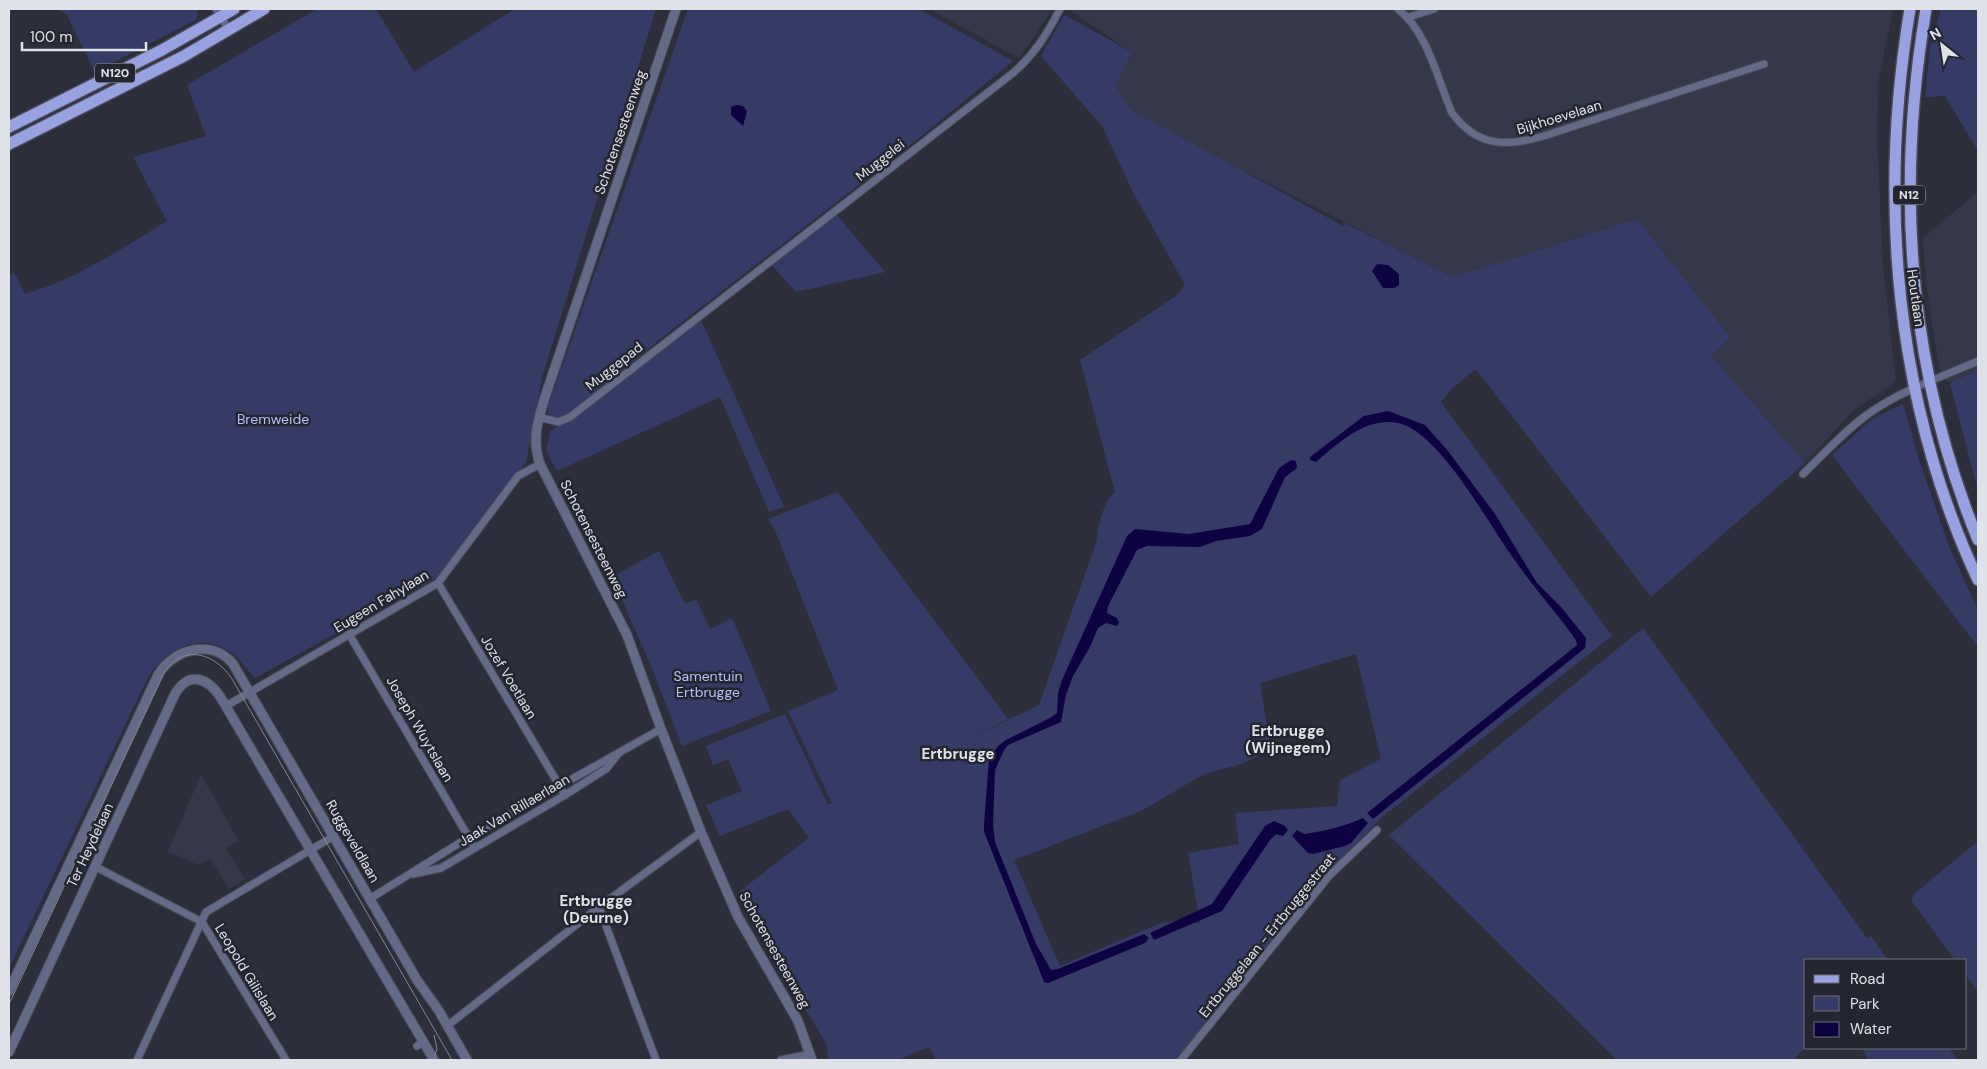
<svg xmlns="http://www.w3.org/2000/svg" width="1987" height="1069" viewBox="0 0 1987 1069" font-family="'DM Sans',sans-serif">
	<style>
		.built { fill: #35384a }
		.green { fill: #363b66; fill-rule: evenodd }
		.water { fill: #0d0341 }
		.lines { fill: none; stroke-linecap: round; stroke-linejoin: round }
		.minor-casing { stroke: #494c57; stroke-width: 9 }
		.tertiary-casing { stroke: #494c57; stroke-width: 11 }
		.primary-casing { stroke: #494c57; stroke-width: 14 }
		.minor { stroke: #646a88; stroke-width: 7 }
		.tertiary { stroke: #646a88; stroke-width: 9 }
		.primary { stroke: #98a2e0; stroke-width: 11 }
		.tram { stroke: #848690; stroke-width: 1 }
		.labels { text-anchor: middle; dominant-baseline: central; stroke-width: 5; stroke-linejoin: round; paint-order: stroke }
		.shield { fill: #232530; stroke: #a7a9b2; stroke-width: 1 }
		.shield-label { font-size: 12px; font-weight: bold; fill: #e0e2ea }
		.street-label { font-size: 14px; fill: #e0e2ea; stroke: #232530 }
		.park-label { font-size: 14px; fill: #b7c1fb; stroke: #232530 }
		.neighbourhood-label { font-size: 15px; font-weight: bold; fill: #e0e2ea; stroke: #232530 }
	</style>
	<rect width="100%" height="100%" fill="#2c2f3b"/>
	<!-- built -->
	<g class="built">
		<path d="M929 9H1053L1019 58Z"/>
		<path d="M1068 9H1893L1878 83 1877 140 1883 267 1896 381 1853 411 1805 463 1710 356 1729 337 1637 219 1453 277 1222 160 1130 109 1114 85 1132 52Z"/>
		<path d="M1978 192V370L1950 383 1941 378 1926 284 1923 238Z"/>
		<path d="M201 775 239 841 226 848 245 879 229 889 210 858 198 865 168 851Z"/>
	</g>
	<!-- green -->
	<g class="green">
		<path d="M58 9H198L197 19 95 72 67 15Z"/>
		<path d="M317 9H376L414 72 515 9H656L542 377 526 462 443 574 255 678C247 670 240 658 231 652 199 631 167 648 148 677L9 968V276L14 272 25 294C77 279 121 249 167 221L133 157 206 136 187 85Z"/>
		<path d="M688 9H919L1013 61 919 138 663 337 567 415 553 418 548 414V406Z"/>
		<path d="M1941 9H1978V151L1945 96 1925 97 1930 49Z"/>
		<path d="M1064 15 1132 52 1115 85 1130 109 1345 227 1343 222 1453 277 1637 219 1730 337 1711 356 1805 463 1651 597 1476 369 1452 388 1441 402 1612 636 1381 818 1339 861 1177 1060H936L929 1047 898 1060H828L827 1045 766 943 740 891 809 838 788 809 720 836 706 805 742 791 728 759 713 765 706 746 785 714 828 805 832 803 788 711 838 690 775 530 768 519 838 492 1008 719 935 755 1039 705 1097 540C1097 526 1104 501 1115 492L1080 360 1176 296 1185 285 1133 192 1102 126 1041 56ZM1356 654 1381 759 1340 780 1337 806 1235 813 1239 844 1188 853 1200 923 1163 922 1060 966 1014 860 1141 811 1204 774 1242 764 1271 749 1260 683Z"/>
		<path d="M834 212 885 272 796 292 769 262Z"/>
		<path d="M699 315 784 507 769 512 720 397 557 471 546 451 550 432Z"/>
		<path d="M1978 370V491L1950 383Z"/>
		<path d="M1903 404 1919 460 1950 549 1978 610V647L1832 455 1872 419Z"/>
		<path d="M659 551 685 604 696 599 710 629 732 618 771 711 682 746 649 661 612 577Z"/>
		<path d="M1643 628 1867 938 1871 936 1888 960H1806V1046L1794 1060H1617L1389 835Z"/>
		<path d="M1978 841V992L1966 975V960H1955L1911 900 1914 894Z"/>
		<path d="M1862 1048H1949L1957 1060H1868Z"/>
	</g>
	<!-- water -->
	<g class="water">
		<path d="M737 105 743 106 747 111 743 126 731 115V107Z"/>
		<path d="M1377 264 1388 265 1399 274V285L1394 288H1383L1372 271Z"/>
		<path d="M1388 411 1425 425 1448 451 1495 514 1537 583 1561 607 1586 638 1585 648 1373 819 1367 813 1577 645 1576 640C1556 612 1533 587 1514 559 1489 525 1439 431 1398 423 1365 417 1340 442 1316 462L1310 460V457L1364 416Z"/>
		<path d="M1291 460 1296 461 1297 468 1285 477 1262 529 1250 536 1216 541 1200 547 1147 546 1137 550 1108 606 1107 613 1117 618 1119 623 1117 626 1106 623 1098 628 1090 647 1073 676 1066 695 1061 722 1008 745 1004 750 995 770 993 825 995 842 1036 944 1051 970 1058 969 1144 934 1149 938 1145 943 1048 983 1044 982 984 832V825L989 759 998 746 1006 740 1050 718 1057 713 1058 693 1062 680 1127 536 1135 529 1189 534 1250 524 1279 468Z"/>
		<path d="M1363 818 1368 823 1351 843 1345 846 1313 854 1308 853 1292 836 1297 830 1304 834C1326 831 1341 827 1363 818Z"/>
		<path d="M1274 821 1285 826 1288 830 1283 836 1276 834 1270 840 1222 911 1154 940 1150 933 1212 904 1265 826Z"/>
	</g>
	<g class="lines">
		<!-- minor casing -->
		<g class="minor-casing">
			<g id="minor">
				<path d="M216 9 229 30"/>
				<path d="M1398 9C1428 33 1437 78 1452 113 1477 147 1506 147 1544 136L1764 64"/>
				<path d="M1409 17 1434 9"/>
				<path d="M539 417 558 422 570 417 1013 73C1035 54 1047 34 1060 9"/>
				<path d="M1803 474C1825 453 1846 429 1871 412 1904 389 1942 377 1978 361"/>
				<path d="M438 583 565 795"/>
				<path d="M349 634 475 848"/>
				<path d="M226 706 438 583 518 476 540 464"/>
				<path d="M96 867 202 922 286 1060"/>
				<path d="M413 874 441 868 565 795 606 769 619 753"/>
				<path d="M371 898 469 837 661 729"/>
				<path d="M599 907 656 1060"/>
				<path d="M447 1026 599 907 701 832"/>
				<path d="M417 1046 423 1042"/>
				<path d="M137 1060 206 912 334 836"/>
				<path d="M781 1060 811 1054"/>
				<path d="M1181 1060 1329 876 1377 830"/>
			</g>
		</g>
		<!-- tertiary casing -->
		<g class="tertiary-casing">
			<g id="tertiary">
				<path d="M676 9 544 400C537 423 532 441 540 464L627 635 661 729 701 832 738 917 798 1021 812 1060"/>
				<path d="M9 991 158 675C173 649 212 638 233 664L417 980 439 1011 467 1060"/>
				<path d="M9 1052 175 694C189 670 208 678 221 698L434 1060"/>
			</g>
		</g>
		<!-- primary casing -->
		<g class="primary-casing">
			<g id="primary">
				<path d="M1910 9C1878 201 1895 402 1978 580"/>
				<path d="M1926 9C1895 191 1908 368 1978 540"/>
				<path d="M9 127 162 50 234 9"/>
				<path d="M9 144 184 56 264 9"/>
			</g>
		</g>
		<!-- minor -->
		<use href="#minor" class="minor"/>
		<!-- tertiary -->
		<use href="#tertiary" class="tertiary"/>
		<!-- primary -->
		<use href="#primary" class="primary"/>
		<!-- tram -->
		<g class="tram">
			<path d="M9 1004 164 673C183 643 215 653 232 679L452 1060"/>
			<path d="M433 1060 437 1049 434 1035"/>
		</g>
	</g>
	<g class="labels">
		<!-- shield labels -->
		<g class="shield">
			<rect x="95" y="63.5" width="40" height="19" rx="4"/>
			<rect x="1893" y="185.5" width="32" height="19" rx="4"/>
		</g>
		<g class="shield-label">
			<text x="115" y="73">N120</text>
			<text x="1909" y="195">N12</text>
		</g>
		<!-- street labels -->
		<g class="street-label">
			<text transform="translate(1559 117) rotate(-17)">Bijkhoevelaan</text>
			<text transform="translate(620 132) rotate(-71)">Schotensesteenweg</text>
			<text transform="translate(880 160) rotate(-38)">Muggelei</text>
			<text transform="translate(1916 298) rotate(82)">Houtlaan</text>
			<text transform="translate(614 366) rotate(-38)">Muggepad</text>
			<text transform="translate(594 539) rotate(63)">Schotensesteenweg</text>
			<text transform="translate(381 601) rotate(-31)">Eugeen Fahylaan</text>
			<text transform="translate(509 677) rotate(59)">Jozef Voetlaan</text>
			<text transform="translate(420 729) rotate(60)">Joseph Wuytslaan</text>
			<text transform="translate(514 810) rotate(-31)">Jaak Van Rillaerlaan</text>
			<text transform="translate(353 841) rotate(60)">Ruggeveldlaan</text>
			<text transform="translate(90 845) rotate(-65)">Ter Heydelaan</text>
			<text transform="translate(1267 935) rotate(-51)">Ertbruggelaan - Ertbruggestraat</text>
			<text transform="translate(775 950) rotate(61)">Schotensesteenweg</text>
			<text transform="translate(247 972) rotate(59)">Leopold Gilislaan</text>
		</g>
		<!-- park labels -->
		<g class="park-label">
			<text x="273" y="419">Bremweide</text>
			<text x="708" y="676">Samentuin<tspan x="708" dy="16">Ertbrugge</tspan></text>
		</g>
		<!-- neighbourhood labels -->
		<g class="neighbourhood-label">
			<text x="1288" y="731">Ertbrugge<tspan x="1288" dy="17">(Wijnegem)</tspan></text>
			<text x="958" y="754">Ertbrugge</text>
			<text x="596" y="901">Ertbrugge<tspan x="596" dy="17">(Deurne)</tspan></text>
		</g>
	</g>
	<!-- border -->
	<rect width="1987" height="1069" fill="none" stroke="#e0e2ea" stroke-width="20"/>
	<!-- legend -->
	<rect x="1804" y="959" width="162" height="90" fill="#232530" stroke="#6f717a"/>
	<rect x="1814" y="975" width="25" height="8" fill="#98a2e0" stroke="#6f717a"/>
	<text x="1850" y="984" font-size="15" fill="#e0e2ea">Road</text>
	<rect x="1814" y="996" width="25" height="15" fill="#363b66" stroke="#6f717a"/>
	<text x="1850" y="1009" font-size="15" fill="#e0e2ea">Park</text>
	<rect x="1814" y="1022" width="25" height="15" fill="#0d0341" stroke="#6f717a"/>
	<text x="1850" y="1034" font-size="15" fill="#e0e2ea">Water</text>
	<!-- north arrow -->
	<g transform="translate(1942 45) rotate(330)" stroke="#232530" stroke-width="4" paint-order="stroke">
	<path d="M0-4L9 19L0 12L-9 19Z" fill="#e0e2ea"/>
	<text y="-8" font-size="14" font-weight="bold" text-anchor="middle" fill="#e0e2ea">N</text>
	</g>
	<!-- scale -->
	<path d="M22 42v8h124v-8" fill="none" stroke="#e0e2ea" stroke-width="2.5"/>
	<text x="30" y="42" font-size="15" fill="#e0e2ea" stroke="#232530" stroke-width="4" paint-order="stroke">100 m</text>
</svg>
